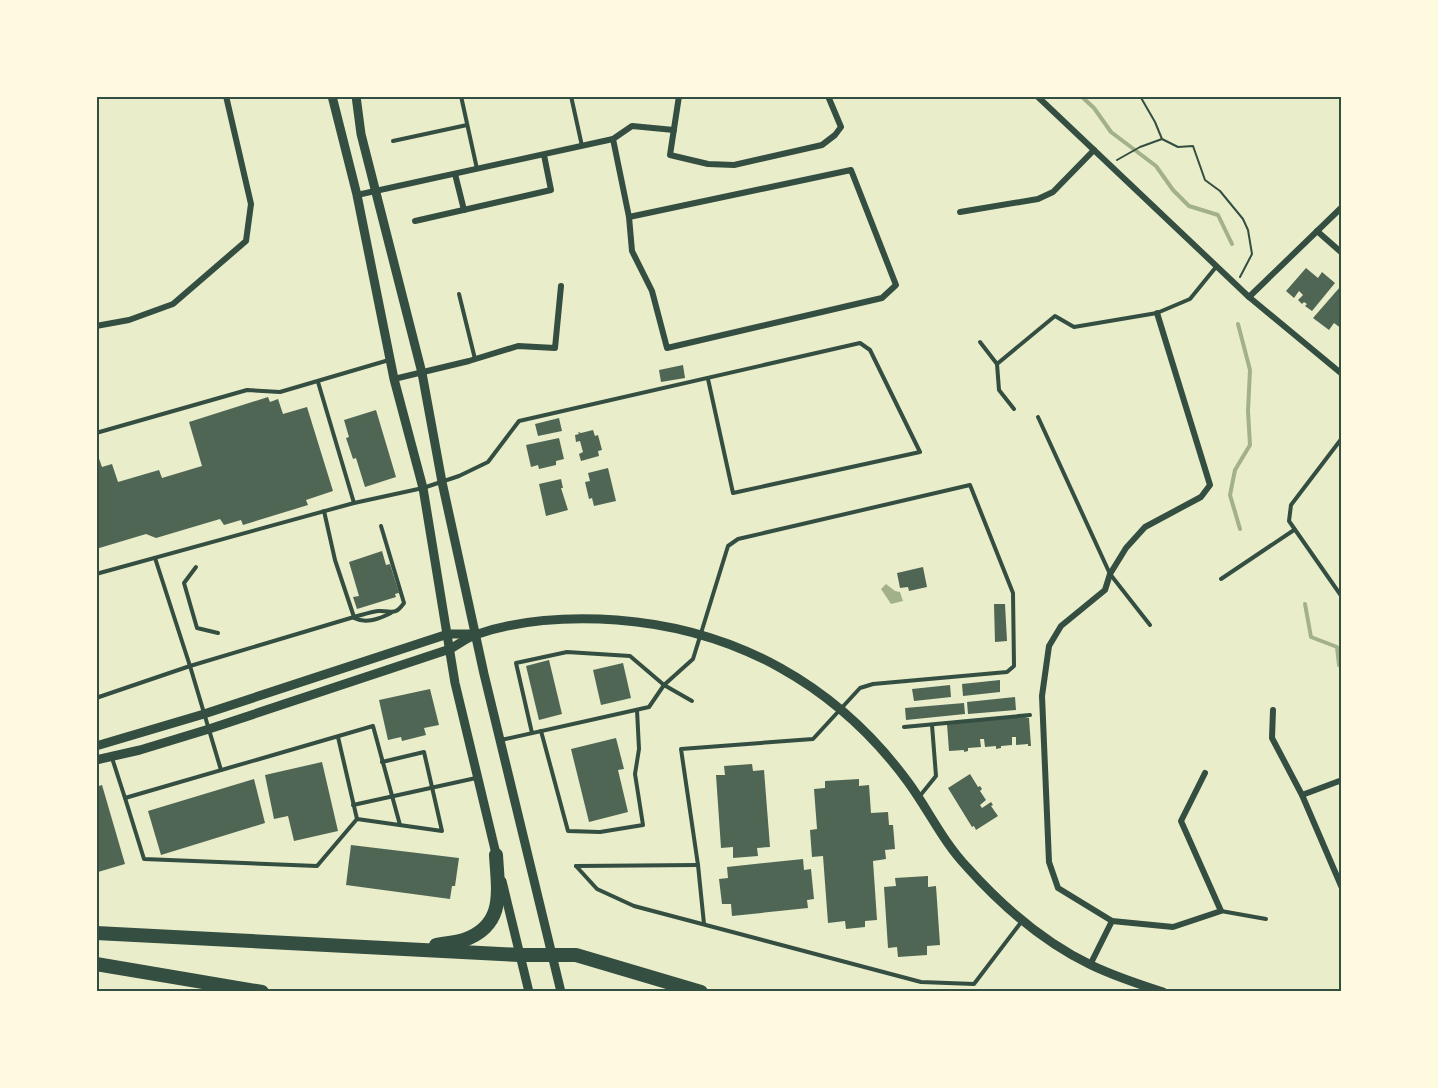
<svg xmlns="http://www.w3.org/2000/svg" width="1438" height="1088" viewBox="0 0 1438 1088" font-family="'Archivo Narrow',sans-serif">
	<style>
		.water { fill: #a3b18a }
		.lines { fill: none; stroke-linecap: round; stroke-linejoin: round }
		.stream { stroke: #a3b18a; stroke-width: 4 }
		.building { fill: #4f6655 }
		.path { stroke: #344e41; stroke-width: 2 }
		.service { stroke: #344e41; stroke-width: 4 }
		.minor { stroke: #344e41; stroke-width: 6 }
		.tertiary { stroke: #344e41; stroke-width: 9 }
		.motorway { stroke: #344e41; stroke-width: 14 }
		.neatline { fill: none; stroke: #344e41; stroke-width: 2 }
	</style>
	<rect width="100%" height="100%" fill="#e9edc9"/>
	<!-- water -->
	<path class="water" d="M886 584 895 591 900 592 903 601 891 604 881 589Z"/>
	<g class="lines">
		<!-- stream -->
		<g class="stream">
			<path d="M1081 96 1094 108 1111 132 1156 166 1173 190 1189 206 1218 215 1232 244"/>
			<path d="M1238 324 1250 370 1248 411 1250 445 1235 470 1230 495 1240 529"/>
			<path d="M1305 604 1311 637 1337 647 1339 665 1342 666"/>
		</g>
	</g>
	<!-- building -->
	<g class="building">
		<path d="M1306 268 1318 278 1322 272 1335 283 1312 311 1305 306 1307 304 1304 302 1302 304 1298 300 1303 295 1299 291 1294 298 1286 291Z"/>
		<path d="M1340 287 1342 289V329L1334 323 1329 330 1313 318Z"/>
		<path d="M683 365 685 378 661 382 659 370Z"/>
		<path d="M268 397 270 402 278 399 283 414 307 407 333 491 306 500 308 505 243 525 241 520 224 525 220 519 156 538 146 534 96 549V450L102 467 112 464 118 482 159 470 162 478 202 466 189 422Z"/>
		<path d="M376 410 396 477 365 487 356 458 353 459 346 438 349 437 344 420Z"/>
		<path d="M559 418 562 431 538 436 535 424Z"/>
		<path d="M593 430 595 436 598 435 602 450 598 451 599 456 581 461 579 454 583 452 580 441 576 442 575 435 579 434 578 432 581 433Z"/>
		<path d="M559 438 564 459 556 461V465L539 469 538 465 531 467 526 445Z"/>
		<path d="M608 468 616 501 594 506 592 498 589 499 585 482 590 481 588 473Z"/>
		<path d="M561 479 563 488H561L568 510 546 516 539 484Z"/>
		<path d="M382 551 386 565 390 564 399 593 395 594 396 597 357 609 353 597 359 596 349 562Z"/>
		<path d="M923 567 927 587 909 591 908 587 900 588 897 573Z"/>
		<path d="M994 604H1005L1007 641 995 642Z"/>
		<path d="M549 660 562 714 539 720 526 666Z"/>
		<path d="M623 663 631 698 601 705 593 670Z"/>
		<path d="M1000 680V692L963 696 962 684Z"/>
		<path d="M950 685 951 697 914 701 912 689Z"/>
		<path d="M430 689 439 725 424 728 426 735 402 741 401 737 388 740 379 700Z"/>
		<path d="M1015 697 1016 710 968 714 967 702Z"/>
		<path d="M964 703 965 714 906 720 905 708Z"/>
		<path d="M1024 717 1029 718 1031 746H1028V744L1016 745V737H1012V745L1001 746V748L996 749V746L985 747 984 739H980L981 747 968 748V751L964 752V750L949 751 947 724Z"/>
		<path d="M616 738 624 769 618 770 628 812 589 822 571 749Z"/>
		<path d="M322 762 338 831 294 841 288 816 274 819 265 775Z"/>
		<path d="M752 764 753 771 764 770 770 847 757 848 758 856 733 858V847L721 848 716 775H725L724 766Z"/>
		<path d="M970 774 978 787 980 786 982 789 980 791 986 800 980 805 982 808 991 802 993 805 991 806 998 816 976 830 974 826 972 827 948 788Z"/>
		<path d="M254 779 265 823 161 855 148 811Z"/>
		<path d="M859 779V786L869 785 871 813 888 812 889 825H893L895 849 885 850 886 859 873 861 877 920 865 921V927L846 929 845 921 828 923 823 856 812 857 810 830 817 829 814 789 825 788V781Z"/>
		<path d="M102 785 125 864 98 872 96 787Z"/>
		<path d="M351 845 459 858 455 886H452L450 899 346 885Z"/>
		<path d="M803 859 804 870 811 869 814 899 807 900 808 908 732 916 731 904H722L719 879 728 878 727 867Z"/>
		<path d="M928 876V887L936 886 940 945 927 946V955L898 957 897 947 888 948 884 887 896 886 895 878Z"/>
	</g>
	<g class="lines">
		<!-- path -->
		<g class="path">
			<path d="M1140 96 1155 122 1162 139 1178 147 1193 146 1205 180 1220 191 1243 219 1248 230 1252 254 1240 277"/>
			<path d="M1117 160 1140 147 1162 139"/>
		</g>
		<!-- service -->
		<g class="service">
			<path d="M461 96 477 169"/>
			<path d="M571 96 582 146"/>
			<path d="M393 141 467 125"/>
			<path d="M459 294 475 359"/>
			<path d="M980 342 997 364"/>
			<path d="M318 382 354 503"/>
			<path d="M1014 409 999 390 997 364 1055 316 1074 327 1157 313 1190 299 1216 267"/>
			<path d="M1038 417 1110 574 1150 625"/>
			<path d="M96 433 247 390 280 392 389 360"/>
			<path d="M1342 438 1291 505 1289 521 1342 597"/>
			<path d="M155 558 190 666 354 617 335 560 324 511"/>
			<path d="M196 567 184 583 197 628 218 633"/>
			<path d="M96 574 354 503 423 488 459 476 488 462 519 421 860 343 870 350 920 452 733 493 708 379"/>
			<path d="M1221 579 1294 530"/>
			<path d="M354 617C362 615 370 612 378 611 392 610 394 617 404 603L381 526"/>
			<path d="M354 618C366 624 379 619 391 613"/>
			<path d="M96 698 190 666 221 770"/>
			<path d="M904 727 1030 715"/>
			<path d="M541 731 568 831 600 832 643 825 635 774 639 749 637 710"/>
			<path d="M532 733 516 663 567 652 630 656 664 685 692 701"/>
			<path d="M338 737 357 819 442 831 424 752 382 762"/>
			<path d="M501 740 649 707 664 685 693 659 728 546 738 539 970 485 1013 593 1014 666 1007 672 873 684 860 688 813 739 681 749 698 865 704 924"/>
			<path d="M112 758 125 798"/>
			<path d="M919 797 936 776 932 725"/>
			<path d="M353 805 476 778"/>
			<path d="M357 819 317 866 144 859 125 798 373 726 400 825"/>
			<path d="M576 866 597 889 634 906 921 982 974 984 1022 921"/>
			<path d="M576 866 698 865"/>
			<path d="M1221 911 1266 919"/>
		</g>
		<!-- minor -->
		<g class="minor">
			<path d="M679 96 670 155 708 164 734 165 822 145 835 135 841 127 828 96"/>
			<path d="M1037 96 1249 297 1342 374"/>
			<path d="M613 139 629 217 632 251 652 291 667 348 882 298 896 285 851 170 629 217"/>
			<path d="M455 174 464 210"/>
			<path d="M357 195 613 139 632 126 674 130"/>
			<path d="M960 212 1038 199 1053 192 1094 150"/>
			<path d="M415 221 551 190 544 155"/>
			<path d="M1317 231 1342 253"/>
			<path d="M1249 297 1342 207"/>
			<path d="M1157 313 1210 485 1201 497 1145 527 1126 548 1110 574 1105 590 1061 626 1049 646 1042 696 1049 862 1058 888 1112 921 1173 927 1221 911 1181 821 1205 773"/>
			<path d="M96 326 129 320 173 304 246 241 251 204 226 96"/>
			<path d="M394 379 469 361 518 346 555 348 561 286"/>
			<path d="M1273 710 1272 738 1302 795 1342 888"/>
			<path d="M1302 795 1342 780"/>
			<path d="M1090 965 1112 921"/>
		</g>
		<!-- tertiary -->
		<g class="tertiary">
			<path d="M332 96 357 195 394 379 423 488 455 683 497 858"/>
			<path d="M356 96 361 134 422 373 442 482 484 674 561 992"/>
			<path d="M96 746 204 714 448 634H473"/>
			<path d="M96 760 140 750 209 729 450 649C459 644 468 637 478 634 522 619 571 617 617 620 736 629 837 685 908 782 928 809 943 842 967 867 1002 906 1043 942 1091 965 1114 976 1138 984 1163 992"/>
			<path d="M502 881 529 992"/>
		</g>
		<!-- motorway -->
		<g class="motorway">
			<path d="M96 933 520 955H576L701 992"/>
			<path d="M436 945C445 943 455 943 464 940 506 925 498 891 496 855"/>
			<path d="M96 964 262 992"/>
		</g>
	</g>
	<!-- border -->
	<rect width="1438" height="1088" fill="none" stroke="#fefae0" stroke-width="195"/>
	<rect x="98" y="98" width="1242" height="892" class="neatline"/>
</svg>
